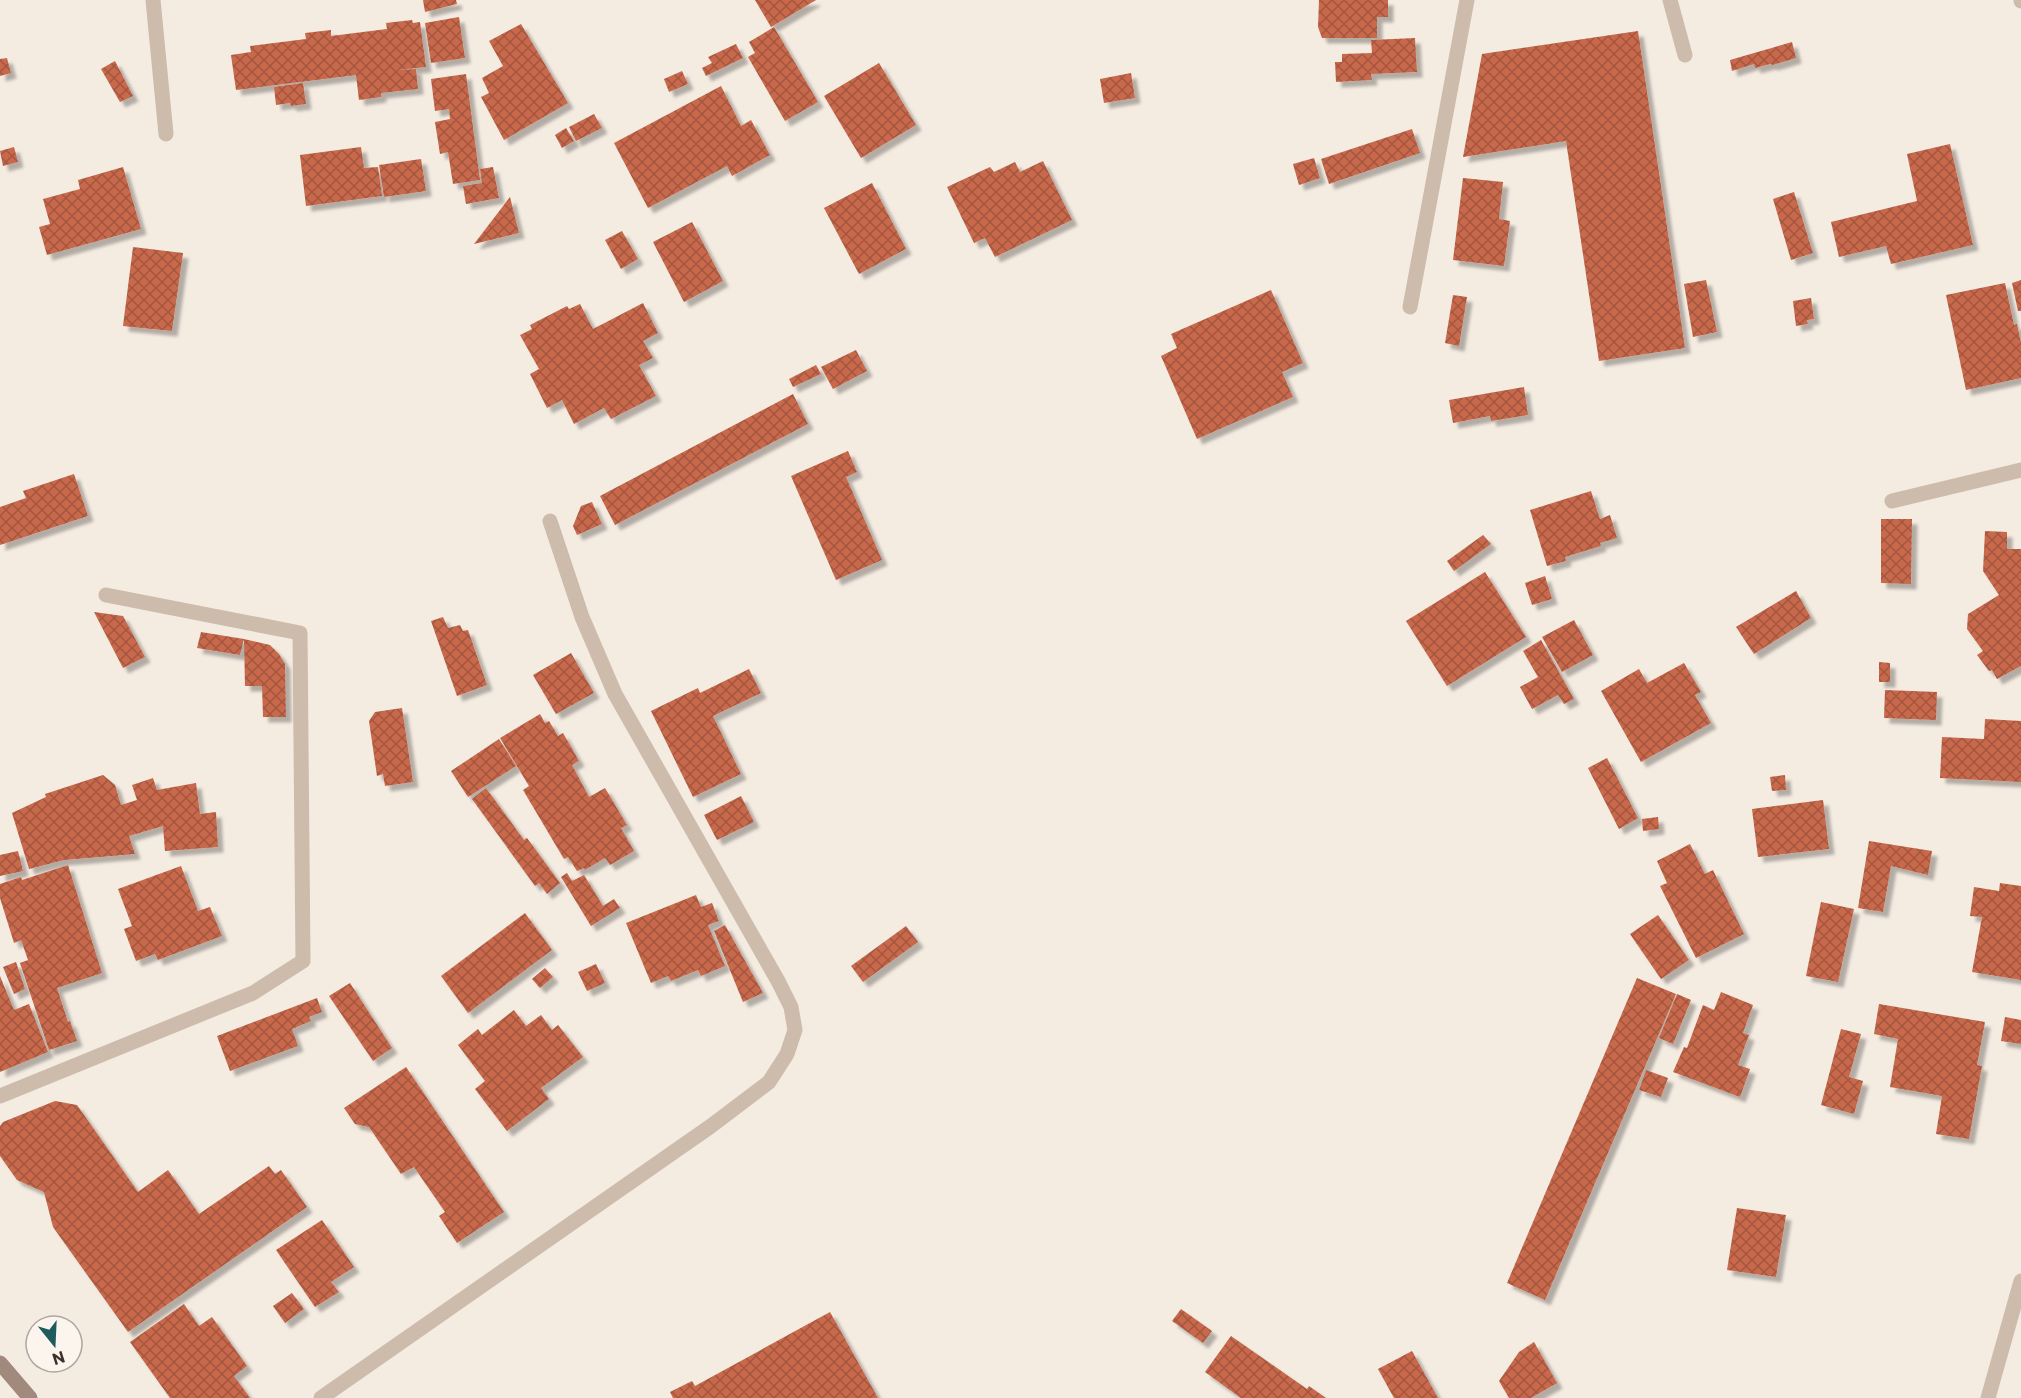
<svg xmlns="http://www.w3.org/2000/svg" width="2021" height="1398" viewBox="0 0 2021 1398" font-family="Commissioner,sans-serif">
	<style>
		.building { fill: url(#building-cross-hatch); filter: url(#shadow) }
		.lines { fill: none; stroke-linecap: round; stroke-linejoin: round }
		.street { stroke: #cdbbac; stroke-width: 15 }
		.secondary { stroke: #a18a7d; stroke-width: 15 }
	</style>
	<defs>
		<pattern id="building-cross-hatch" width="8" height="8" patternUnits="userSpaceOnUse" patternTransform="scale(1.5)"><rect width="8" height="8" fill="#c8694b"/><path d="M0 0l8 8M0 8l8-8" fill="none" stroke="#a4573f"/></pattern>
		<filter id="shadow"><feDropShadow dx="5.5" dy="5.5" stdDeviation="1.5" flood-color="#0004"/></filter>
	</defs>
	<rect width="100%" height="100%" fill="#f4ebe1"/>
	<!-- building -->
	<g class="building">
		<path d="M423 0H456L457 4 425 12Z"/>
		<path d="M755 0H816L771 27Z"/>
		<path d="M1319 0H1388V17H1377V38H1322L1318 27Z"/>
		<path d="M459 17 465 58 431 63 425 23Z"/>
		<path d="M412 20 413 23 420 22 426 67 397 70 416 69 418 89 381 93V97L359 100 356 75 236 90 231 55 251 52 250 46 306 39 305 33 331 30V36L387 29 386 23Z"/>
		<path d="M521 24 568 103 504 140 481 97 489 93 482 78 503 66 489 41Z"/>
		<path d="M774 27 818 102 785 121 748 57 755 53 749 42Z"/>
		<path d="M1638 31 1685 348 1599 361 1566 141 1463 157 1482 54Z"/>
		<path d="M1415 38 1417 72 1371 74 1372 80 1336 82 1335 62H1342V54L1372 53 1371 40Z"/>
		<path d="M1792 42 1796 58 1773 65 1770 64 1755 68 1754 64 1732 71 1730 60Z"/>
		<path d="M736 44 743 58 706 76 702 68 712 63 708 57Z"/>
		<path d="M7 58 11 73 0 76V59Z"/>
		<path d="M115 61 133 96 120 102 101 69Z"/>
		<path d="M879 63 916 125 861 158 824 96Z"/>
		<path d="M682 71 688 84 669 92 664 79Z"/>
		<path d="M1131 73 1135 98 1104 103 1100 79Z"/>
		<path d="M466 74 480 180 453 184 448 152 440 154 435 122 450 119 449 109 435 111 431 79Z"/>
		<path d="M303 83 306 104 291 106 290 103 276 105 274 87Z"/>
		<path d="M721 86 741 126 751 120 770 155 732 176 727 166 648 208 614 143Z"/>
		<path d="M594 114 602 128 576 141 569 127Z"/>
		<path d="M566 128 574 141 562 148 555 135Z"/>
		<path d="M1412 129 1420 153 1329 184 1321 159Z"/>
		<path d="M1950 144 1973 245 1891 264 1886 246 1839 257 1831 222 1917 201 1907 154Z"/>
		<path d="M14 147 18 162 3 166 0 151Z"/>
		<path d="M361 147 364 168 378 167 382 196 306 206 300 155Z"/>
		<path d="M1314 158 1320 178 1299 185 1293 164Z"/>
		<path d="M421 159 426 191 384 197 379 165Z"/>
		<path d="M1043 161 1072 220 995 257 985 238 974 243 947 187 990 167 994 172 1015 162 1020 172Z"/>
		<path d="M123 167 141 229 47 255 39 227 50 224 43 199 80 189 78 180Z"/>
		<path d="M493 167 499 198 466 204 463 186 482 183 480 169Z"/>
		<path d="M1463 178 1503 182 1499 219 1510 221 1504 266 1453 260Z"/>
		<path d="M872 183 906 249 859 274 824 208Z"/>
		<path d="M1794 192 1813 253 1791 260 1773 199Z"/>
		<path d="M510 197 519 233 474 244Z"/>
		<path d="M692 222 723 281 684 302 653 242Z"/>
		<path d="M622 231 638 259 621 269 605 240Z"/>
		<path d="M133 247 183 253 172 331 123 326Z"/>
		<path d="M1706 280 1717 332 1693 337 1684 284Z"/>
		<path d="M2021 280V311H2018L2012 283Z"/>
		<path d="M2005 283 2014 325 2017 324 2021 343V378L1966 390 1946 295Z"/>
		<path d="M1271 290 1303 363 1282 372 1293 397 1197 439 1161 356 1177 348 1171 334Z"/>
		<path d="M1453 295 1467 297 1459 346 1445 343Z"/>
		<path d="M1811 298 1814 319 1807 320 1808 324 1796 326 1793 301Z"/>
		<path d="M643 303 658 333 643 341 653 358 639 365 656 396 611 419 604 408 574 424 562 400 547 408 530 374 539 369 520 335 532 329 530 325 567 306 569 309 580 304 593 329Z"/>
		<path d="M856 350 867 371 833 389 821 367Z"/>
		<path d="M816 365 821 374 793 387 789 379Z"/>
		<path d="M1524 387 1528 415 1491 421 1490 416 1453 423 1449 400Z"/>
		<path d="M793 394 808 424 615 525 600 496Z"/>
		<path d="M848 451 857 472 846 477 882 560 836 580 791 476Z"/>
		<path d="M74 474 88 516 0 545V507L26 498 23 491Z"/>
		<path d="M1591 491 1600 519 1610 515 1617 538 1600 543 1601 546 1565 557 1566 561 1547 566 1530 510Z"/>
		<path d="M592 502 602 524 577 535 573 526 581 506Z"/>
		<path d="M1881 519H1912L1911 584 1881 583Z"/>
		<path d="M1985 531 2007 532V549H2021V666L1997 679 1992 670 1989 671 1977 655 1983 651 1967 629 1968 614 1999 595 1983 571Z"/>
		<path d="M1483 535 1491 544 1454 571 1447 561Z"/>
		<path d="M1485 572 1526 637 1447 686 1406 621Z"/>
		<path d="M1545 576 1552 599 1532 605 1525 583Z"/>
		<path d="M1796 591 1811 618 1754 654 1736 627Z"/>
		<path d="M94 612 123 616 145 657 123 668Z"/>
		<path d="M443 617 448 628 460 625 463 631 468 630 487 685 457 696 431 621Z"/>
		<path d="M1574 620 1593 655 1562 672 1542 637Z"/>
		<path d="M201 632 244 639 270 645 279 654 285 664 286 717H263L262 686H245L244 639 240 655 197 648Z"/>
		<path d="M1541 640 1574 699 1564 704 1558 695 1532 709 1520 687 1538 677 1523 651Z"/>
		<path d="M571 653 594 693 556 714 533 675Z"/>
		<path d="M1879 662 1890 663V682H1879Z"/>
		<path d="M1684 663 1701 692 1695 695 1711 723 1641 762 1601 691 1639 669 1647 683Z"/>
		<path d="M749 669 761 693 713 716 741 774 693 797 651 711 698 688 700 693Z"/>
		<path d="M1885 690 1937 692 1936 720 1884 718Z"/>
		<path d="M402 708 413 782 385 786 383 774 377 776 369 721 375 712Z"/>
		<path d="M540 714 545 723 549 721 558 736 563 733 579 761 572 765 589 797 605 788 627 825 621 828 634 851 610 865 605 858 585 870 584 868 577 871 568 857 564 859 523 790 529 786 500 738Z"/>
		<path d="M1985 719 2021 721V782L1940 778 1942 737 1984 739Z"/>
		<path d="M499 739 516 766 468 797 451 771Z"/>
		<path d="M1607 758 1638 818 1619 829 1588 768Z"/>
		<path d="M103 775 115 785 121 805 137 800 132 785 153 778 157 790 196 783 200 814 216 812 218 847 165 851 163 826 129 836 135 854 64 860 29 869 12 813 46 797 45 794Z"/>
		<path d="M1785 775 1786 790 1772 791 1770 777Z"/>
		<path d="M486 788 524 840 527 838 560 883 547 894 539 883 535 886 472 799Z"/>
		<path d="M741 796 754 822 717 840 704 815Z"/>
		<path d="M1823 800 1829 849 1758 857 1752 809Z"/>
		<path d="M1658 817 1659 829 1643 831 1642 819Z"/>
		<path d="M1869 841 1932 851 1928 875 1891 866 1883 912 1858 908Z"/>
		<path d="M1690 844 1705 874 1713 870 1744 934 1696 958 1660 886 1667 883 1657 861Z"/>
		<path d="M18 851 23 871 0 876V855Z"/>
		<path d="M68 865 102 973 57 988 68 1022 70 1021 77 1041 49 1050 20 963 28 960 21 940 14 943 0 898V884L21 877 22 880Z"/>
		<path d="M181 866 198 911 210 907 222 936 158 960 155 954 136 961 124 929 132 926 118 889Z"/>
		<path d="M567 873 572 881 584 875 603 906 614 899 620 908 591 926 561 877Z"/>
		<path d="M2000 883 2021 886V980L1972 972 1982 917 1970 916 1974 887 1999 891Z"/>
		<path d="M696 895 701 907 712 903 719 921 708 925 725 966 701 976 698 970 671 981 668 976 651 983 626 923Z"/>
		<path d="M1821 902 1854 909 1838 982 1806 976Z"/>
		<path d="M525 913 552 950 468 1013 441 976Z"/>
		<path d="M1658 915 1689 960 1661 979 1630 934Z"/>
		<path d="M725 925 763 993 743 1002 714 931Z"/>
		<path d="M906 926 918 942 863 982 851 966Z"/>
		<path d="M16 962 25 989 14 994 3 967Z"/>
		<path d="M596 964 605 983 587 991 578 972Z"/>
		<path d="M545 968 553 977 540 988 532 979Z"/>
		<path d="M0 976 14 1010 29 1004 48 1052 0 1072Z"/>
		<path d="M1637 978 1676 994 1545 1300 1507 1283Z"/>
		<path d="M350 983 392 1048 373 1061 329 996Z"/>
		<path d="M1721 992 1753 1005 1743 1033 1749 1035 1738 1065 1750 1069 1740 1097 1673 1072 1684 1047 1687 1048 1703 1005 1714 1010Z"/>
		<path d="M1677 994 1691 1000 1673 1044 1659 1038Z"/>
		<path d="M317 998 322 1012 309 1017 311 1021 292 1029 298 1046 230 1071 217 1036Z"/>
		<path d="M1879 1004 1985 1022 1977 1065 1982 1066 1969 1139 1936 1134 1942 1096 1890 1087 1898 1039 1874 1034Z"/>
		<path d="M514 1010 526 1026 541 1015 552 1030 558 1025 583 1057 541 1088 549 1099 507 1131 475 1089 485 1081 458 1045 478 1029 482 1035Z"/>
		<path d="M2005 1017 2021 1020V1044L2001 1041Z"/>
		<path d="M1841 1029 1861 1034 1849 1077 1863 1081 1854 1114 1821 1105Z"/>
		<path d="M406 1067 504 1212 457 1243 439 1216 445 1212 414 1167 401 1174 369 1127 355 1124 344 1108Z"/>
		<path d="M1646 1070 1668 1078 1661 1097 1639 1090Z"/>
		<path d="M55 1101 77 1105 138 1192 168 1170 199 1214 269 1166 275 1174 281 1170 307 1207 128 1332 53 1227 44 1192 17 1180 0 1156V1126L3 1122Z"/>
		<path d="M1737 1208 1786 1215 1776 1277 1727 1270Z"/>
		<path d="M322 1220 354 1267 331 1282 339 1292 315 1307 276 1250Z"/>
		<path d="M292 1293 304 1309 285 1323 273 1306Z"/>
		<path d="M184 1304 199 1326 212 1317 247 1366 234 1376 250 1398H170L130 1342Z"/>
		<path d="M1181 1309 1212 1331 1203 1343 1172 1321Z"/>
		<path d="M830 1312 878 1398H673L670 1392 692 1381 695 1386Z"/>
		<path d="M1231 1336 1307 1389 1309 1386 1326 1398H1241L1205 1372Z"/>
		<path d="M1534 1342 1557 1383 1531 1398H1509L1499 1381 1519 1352Z"/>
		<path d="M1412 1351 1438 1398H1394L1378 1369Z"/>
	</g>
	<g class="lines">
		<!-- street -->
		<g class="street">
			<path d="M153 0 166 134"/>
			<path d="M1670 0 1685 55"/>
			<path d="M2021 0V1"/>
			<path d="M1410 307 1467 0"/>
			<path d="M1892 501 2021 470"/>
			<path d="M0 1096 253 993 303 961 300 633 106 595"/>
			<path d="M321 1398 711 1126 769 1082 787 1054 795 1030 791 1007 778 981 615 694 582 617 550 521"/>
			<path d="M1988 1398 2021 1281"/>
		</g>
		<!-- secondary -->
		<path class="secondary" d="M0 1363 30 1398"/>
	</g>
	<!-- north arrow -->
	<g transform="translate(54 1344) rotate(162)"><circle r="28" fill="#fbf5ee" stroke="#aea6a0" stroke-width="1.5"/>
	<path d="M0-4.5L10 22L0 15L-10 22Z" fill="#1f5a5e"/>
	<text y="-9" font-size="16" font-weight="bold" text-anchor="middle" fill="#3b302b">N</text>
	</g>
</svg>
